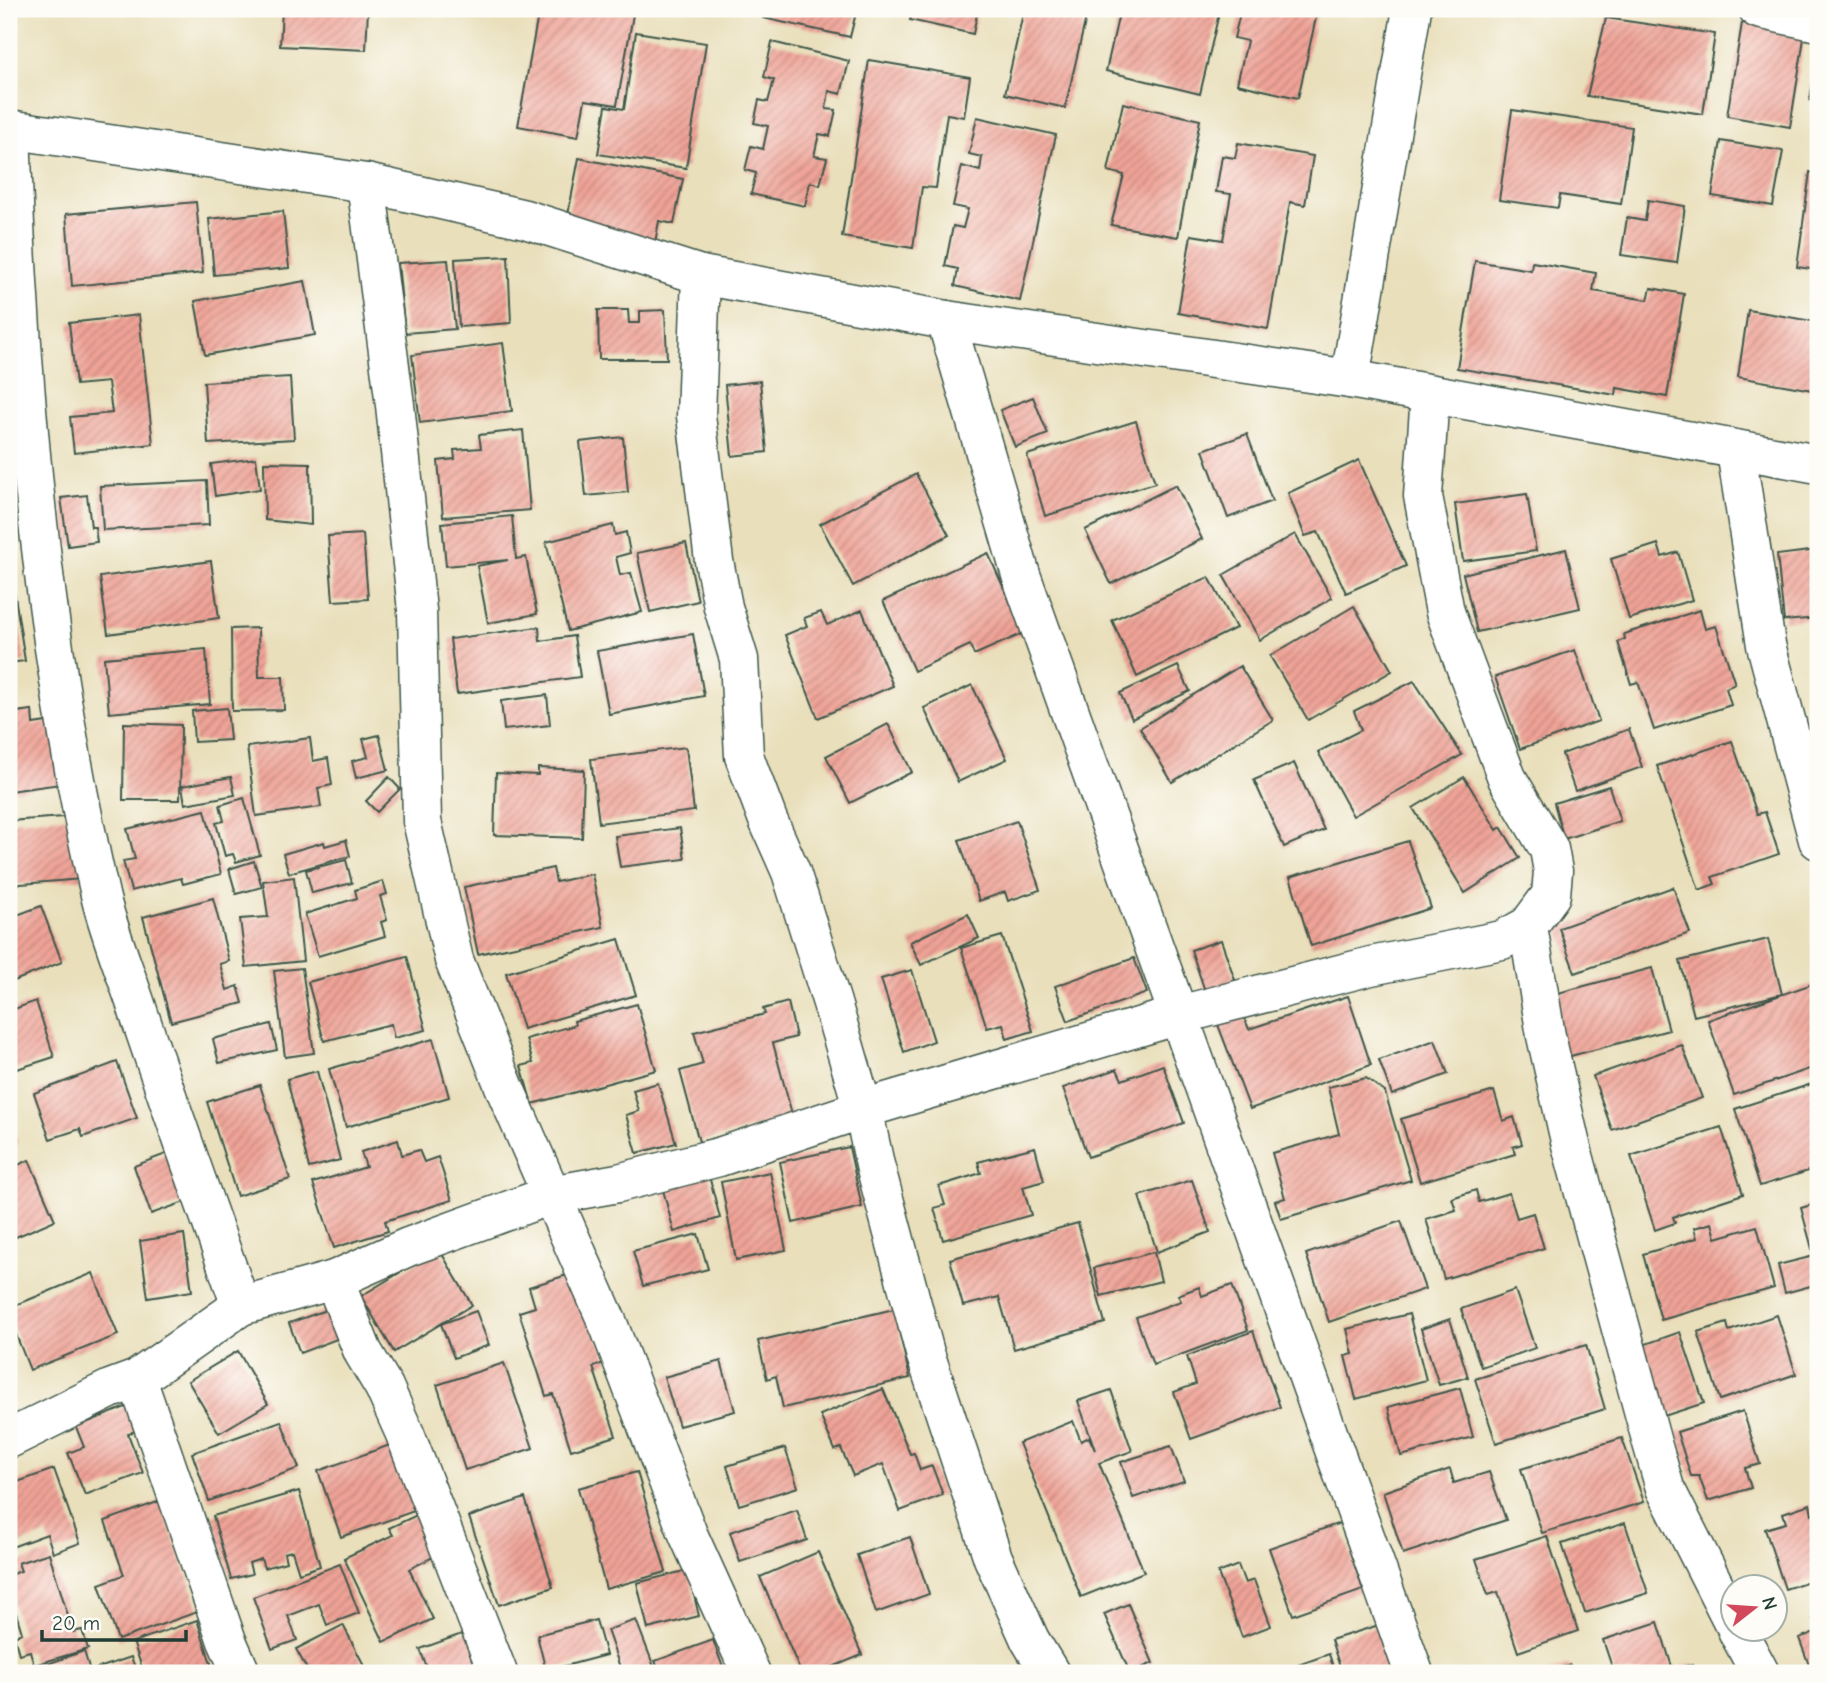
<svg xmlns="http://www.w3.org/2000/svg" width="1827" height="1682" viewBox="0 0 1827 1682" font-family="'Comic Neue',sans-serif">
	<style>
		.building { fill: url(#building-hatch) }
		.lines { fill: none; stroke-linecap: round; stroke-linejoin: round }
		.minor-casing { stroke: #3d5548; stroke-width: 41 }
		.minor { stroke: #fff; stroke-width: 38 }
	</style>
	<defs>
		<pattern id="building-hatch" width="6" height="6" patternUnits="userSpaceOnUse" patternTransform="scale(1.75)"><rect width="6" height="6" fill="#f0a397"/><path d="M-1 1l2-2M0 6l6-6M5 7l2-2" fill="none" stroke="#c2867c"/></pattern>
	</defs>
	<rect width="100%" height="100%" fill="#fdfcf7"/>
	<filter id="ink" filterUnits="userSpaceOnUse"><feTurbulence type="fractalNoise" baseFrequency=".0143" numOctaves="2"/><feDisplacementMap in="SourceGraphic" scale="14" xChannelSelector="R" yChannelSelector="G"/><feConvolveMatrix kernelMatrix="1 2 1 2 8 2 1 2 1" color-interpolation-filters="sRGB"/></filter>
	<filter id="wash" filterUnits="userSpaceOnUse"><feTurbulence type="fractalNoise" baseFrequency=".00686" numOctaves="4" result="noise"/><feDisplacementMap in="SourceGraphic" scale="28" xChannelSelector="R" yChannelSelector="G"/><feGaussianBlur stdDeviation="1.57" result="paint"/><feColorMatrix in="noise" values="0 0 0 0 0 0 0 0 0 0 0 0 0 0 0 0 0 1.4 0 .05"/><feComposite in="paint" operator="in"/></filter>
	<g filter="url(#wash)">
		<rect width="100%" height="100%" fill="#e9dfbb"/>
		<g id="blocks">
			<!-- building -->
			<g class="building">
				<path d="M282 9H368L366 50 280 46Z"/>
				<path d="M539 9H583L608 13 609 9H634L617 105 585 100 578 137 518 126Z"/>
				<path d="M765 9H857L850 37 763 18Z"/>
				<path d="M913 9H978L973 34 910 20Z"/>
				<path d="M1024 9H1088L1065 108 1005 94Z"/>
				<path d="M1120 9H1220L1200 94 1106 71Z"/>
				<path d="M1241 9H1318L1298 98 1237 84 1247 41 1234 38Z"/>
				<path d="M1606 18 1715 34 1703 114 1587 96Z"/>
				<path d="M1742 23 1805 32 1790 127 1727 116Z"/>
				<path d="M636 32 706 43 686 168 598 154 606 106 624 109Z"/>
				<path d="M772 42 849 61 841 94 829 91 826 109 836 110 830 136 819 134 814 156 827 158 820 185 810 182 805 206 751 194 756 173 745 170 751 146 763 149 768 126 754 123 759 100 768 102 774 80 764 77Z"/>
				<path d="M1817 58H1818V102L1810 100Z"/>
				<path d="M869 60 970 77 964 117 947 114 936 188 922 187 913 248 842 237Z"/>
				<path d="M1123 103 1200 120 1178 237 1111 225 1124 175 1108 171Z"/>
				<path d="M1512 110 1632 127 1621 204 1560 195 1558 208 1499 200Z"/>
				<path d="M977 117 1056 135 1020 301 955 286 958 269 945 266 953 226 963 228 968 209 953 206 962 166 980 171 982 157 969 154Z"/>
				<path d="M1721 141 1783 151 1773 206 1712 196Z"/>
				<path d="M1238 143 1313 156 1305 205 1290 202 1268 329 1178 313 1191 235 1223 240 1231 194 1216 192 1222 156 1235 158Z"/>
				<path d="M579 158 683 179 674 224 659 221 655 243 566 225Z"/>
				<path d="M1810 172 1818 174V270L1797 267Z"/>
				<path d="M1648 200 1685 206 1677 263 1621 255 1627 218 1645 221Z"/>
				<path d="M196 202 203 273 72 286 66 214Z"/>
				<path d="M283 211 289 268 214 275 209 219Z"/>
				<path d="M508 256 511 323 459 327 455 259Z"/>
				<path d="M448 260 455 329 405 333 398 263Z"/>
				<path d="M1475 261 1531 270 1532 262 1596 273 1593 291 1648 300 1651 288 1684 294 1667 397 1617 388 1616 395 1457 368Z"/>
				<path d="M305 281 315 335 205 355 195 301Z"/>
				<path d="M598 310H628L629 323H640V311L665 310 667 359H599Z"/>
				<path d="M1748 310 1818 322V391L1738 377Z"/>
				<path d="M139 315 153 444 74 453 70 417 112 413 108 382 76 385 69 323Z"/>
				<path d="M503 343 512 411 420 423 412 355Z"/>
				<path d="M290 377 294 439 208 444 204 382Z"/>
				<path d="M760 381 767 452 732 456 725 385Z"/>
				<path d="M1033 397 1048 434 1015 447 1000 410Z"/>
				<path d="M1136 421 1155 483 1045 516 1027 455Z"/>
				<path d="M523 430 530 510 443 517 438 461 455 459 454 450 481 448 479 435Z"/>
				<path d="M1247 434 1272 501 1228 518 1203 450Z"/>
				<path d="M623 437 628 492 586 496 580 442Z"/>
				<path d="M256 458 260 489 215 496 211 464Z"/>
				<path d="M1359 460 1406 566 1346 593 1318 532 1305 536 1288 493Z"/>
				<path d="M264 462 310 463 311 525 265 520Z"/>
				<path d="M916 474 949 535 853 586 820 524Z"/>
				<path d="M207 481 209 525 103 530 100 486Z"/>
				<path d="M1176 485 1202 539 1111 584 1085 530Z"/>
				<path d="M1527 494 1536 551 1463 561 1455 504Z"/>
				<path d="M87 495 91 527H95L97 542 68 546 61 498Z"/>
				<path d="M512 516 516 559 526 557 537 614 488 623 477 566 508 560 446 566 442 523Z"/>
				<path d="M613 525 615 535 626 532 630 553 616 557 620 575 631 573 642 612 568 631 546 542Z"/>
				<path d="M363 534 368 599 333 601 328 536Z"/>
				<path d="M1295 534 1332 598 1260 640 1223 575Z"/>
				<path d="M686 543 698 601 650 612 637 553Z"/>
				<path d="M1658 544 1662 557 1678 552 1692 600 1629 619 1611 559Z"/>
				<path d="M1566 549 1580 608 1477 632 1463 574Z"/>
				<path d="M1818 550V618L1784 621 1777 555Z"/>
				<path d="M988 553 1024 633 974 655 970 645 914 671 883 601Z"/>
				<path d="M211 561 219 618 108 634 100 577Z"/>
				<path d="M1209 577 1236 628 1137 677 1112 620Z"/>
				<path d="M9 583H13L25 661 9 663Z"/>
				<path d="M1354 606 1392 671 1308 720 1270 656Z"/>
				<path d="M862 610 893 686 818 718 785 635 807 626 804 618 821 612 827 625Z"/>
				<path d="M1700 610 1705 629 1716 626 1735 684 1726 688 1731 705 1654 730 1638 682 1631 684 1618 642 1625 639 1624 634Z"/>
				<path d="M539 627 540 641 574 636 580 677 457 694 450 639Z"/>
				<path d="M258 628 259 677H283L284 710 232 711 231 629Z"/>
				<path d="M693 634 704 696 609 714 597 651Z"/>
				<path d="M206 649 210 704 109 713 104 658Z"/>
				<path d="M1575 650 1599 721 1520 749 1495 677Z"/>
				<path d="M1178 666 1190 691 1132 719 1120 693Z"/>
				<path d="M1240 666 1273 720 1172 782 1140 728Z"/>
				<path d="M1414 681 1462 755 1353 816 1318 752 1361 730 1354 711Z"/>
				<path d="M972 685 1007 759 958 782 924 708Z"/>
				<path d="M547 695 550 725 504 730 501 701Z"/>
				<path d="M227 708 230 740 194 742 192 711Z"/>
				<path d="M32 710 33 724 53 721 61 784 9 791V713Z"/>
				<path d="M124 723 181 725 180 800H123Z"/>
				<path d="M888 724 912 772 850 803 826 756Z"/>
				<path d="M1629 729 1642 767 1575 791 1562 754Z"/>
				<path d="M379 735 388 770 356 778 352 761 368 757 363 739Z"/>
				<path d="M310 738 313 761 328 758 332 785 318 788 321 807 256 816 247 747Z"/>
				<path d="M1732 741 1757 814 1765 812 1779 854 1712 877 1715 884 1699 890 1657 766Z"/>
				<path d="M686 747 694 811 599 823 591 759Z"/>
				<path d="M1294 763 1324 830 1284 847 1254 780Z"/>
				<path d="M538 768 584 770 582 838 494 835 496 773 538 775Z"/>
				<path d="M231 777 235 795 185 804 182 786Z"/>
				<path d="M389 777 400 789 377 812 366 801Z"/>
				<path d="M1464 777 1497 830 1501 827 1520 858 1465 893 1413 808Z"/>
				<path d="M1609 786 1620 821 1564 839 1554 803Z"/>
				<path d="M244 798 260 855 236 862 233 854 225 856 216 823 224 821 220 805Z"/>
				<path d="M205 810 221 874 183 884 181 878 131 891 123 861 135 859 127 829Z"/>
				<path d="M77 816 82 879 9 885V821Z"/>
				<path d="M1017 821 1040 890 1008 901 1005 892 979 901 959 840Z"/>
				<path d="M680 828 685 859 620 867 615 836Z"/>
				<path d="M346 840 350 856 289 873 283 854 324 842 325 846Z"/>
				<path d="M1408 841 1431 908 1311 946 1290 877Z"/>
				<path d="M346 860 352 883 312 893 306 870Z"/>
				<path d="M254 861 262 887 236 894 229 869Z"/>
				<path d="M553 868 556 882 592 874 603 927 478 954 464 887Z"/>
				<path d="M294 877 303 961 246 967 240 919 268 917 263 881Z"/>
				<path d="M383 881 387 894 380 896 387 920 381 922 385 936 318 956 305 914 357 898 355 890Z"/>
				<path d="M1673 887 1690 933 1575 973 1559 928Z"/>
				<path d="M213 898 229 961 220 964 227 990 238 986 243 1003 171 1022 143 917Z"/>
				<path d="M41 906 62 962 9 983V918Z"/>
				<path d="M968 914 979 938 921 965 910 942Z"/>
				<path d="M1002 936 1033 1031 1007 1039 1003 1024 987 1028 961 948Z"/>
				<path d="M619 939 636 995 523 1029 506 973Z"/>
				<path d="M1768 939 1782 994 1694 1016 1680 961Z"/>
				<path d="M1221 940 1235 980 1205 991 1191 950Z"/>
				<path d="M407 956 426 1030 394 1038 391 1024 324 1041 308 982Z"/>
				<path d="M1134 958 1147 993 1068 1021 1055 986Z"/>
				<path d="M302 968 314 1053 285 1057 274 971Z"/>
				<path d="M1652 968 1669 1030 1563 1058 1547 996Z"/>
				<path d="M912 970 934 1041 904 1052 881 979Z"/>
				<path d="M1815 983 1818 992V1066L1734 1095 1708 1020Z"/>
				<path d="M1348 996 1371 1065 1250 1109 1217 1022 1242 1013 1249 1029Z"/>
				<path d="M36 1001 54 1057 14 1070 9 1054V1011Z"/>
				<path d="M788 1002 796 1037 773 1043 793 1118 699 1142 680 1071 703 1064 694 1032 765 1014 763 1009Z"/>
				<path d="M637 1004 656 1070 532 1104 521 1066 533 1063 526 1039 575 1025 574 1021Z"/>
				<path d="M271 1024 277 1050 219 1063 213 1039Z"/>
				<path d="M433 1039 449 1097 346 1127 329 1069Z"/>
				<path d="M1435 1040 1448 1074 1392 1095 1379 1060Z"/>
				<path d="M1682 1045 1702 1098 1612 1130 1593 1076Z"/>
				<path d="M117 1062 137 1118 83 1137 80 1129 50 1139 34 1093Z"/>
				<path d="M1163 1065 1184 1123 1088 1157 1063 1088 1117 1069 1122 1080Z"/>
				<path d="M317 1071 340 1160 309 1168 287 1079Z"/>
				<path d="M1366 1078 1385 1092 1411 1180 1281 1219 1275 1201 1285 1198 1272 1153 1339 1134 1328 1087Z"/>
				<path d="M1818 1082V1168L1760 1186 1735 1109Z"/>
				<path d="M658 1083 676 1143 637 1153 626 1115 639 1111 633 1090Z"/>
				<path d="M260 1085 290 1179 237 1196 207 1102Z"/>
				<path d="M1494 1091 1503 1121 1514 1117 1522 1144 1513 1147 1515 1154 1420 1182 1401 1119Z"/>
				<path d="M9 1117 18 1144 9 1146Z"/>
				<path d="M1721 1127 1743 1194 1673 1217 1675 1223 1655 1230 1631 1156Z"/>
				<path d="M398 1140 402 1155 419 1150 424 1162 438 1157 452 1200 385 1221 388 1231 334 1248 313 1183 366 1167 361 1152Z"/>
				<path d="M849 1147 862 1207 793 1223 780 1162Z"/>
				<path d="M1035 1147 1044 1181 1023 1187 1031 1215 943 1240 934 1208 945 1205 939 1186 981 1173 978 1162Z"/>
				<path d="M179 1149 196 1198 151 1214 134 1166Z"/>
				<path d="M29 1160 55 1220 9 1240V1169Z"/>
				<path d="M707 1168 720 1218 674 1232 661 1182Z"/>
				<path d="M770 1172 786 1250 736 1260 721 1182Z"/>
				<path d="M1192 1180 1210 1232 1157 1252 1139 1196Z"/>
				<path d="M1476 1190 1479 1202 1509 1193 1517 1218 1533 1213 1544 1248 1444 1279 1426 1219 1456 1210 1452 1198Z"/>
				<path d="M1818 1203V1284L1785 1293 1778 1265 1814 1256 1801 1208Z"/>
				<path d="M1401 1221 1425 1289 1329 1322 1306 1254Z"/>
				<path d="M1078 1223 1105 1323 1014 1349 999 1297 963 1306 950 1259Z"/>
				<path d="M1712 1223 1716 1238 1757 1226 1774 1288 1661 1320 1643 1254 1697 1238 1694 1228Z"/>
				<path d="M184 1234 192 1291 148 1298 140 1241Z"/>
				<path d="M698 1234 708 1269 643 1286 633 1251Z"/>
				<path d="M439 1249 472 1305 394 1352 361 1296Z"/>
				<path d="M1154 1252 1161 1281 1101 1296 1094 1268Z"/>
				<path d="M93 1273 118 1335 30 1370 9 1317V1308Z"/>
				<path d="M567 1275 609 1361 593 1367 616 1436 571 1450 553 1394 546 1396 519 1312 535 1307 529 1287Z"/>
				<path d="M1232 1285 1248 1330 1153 1365 1136 1317 1181 1301 1178 1295 1199 1287 1202 1296Z"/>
				<path d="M1515 1290 1535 1348 1481 1367 1461 1309Z"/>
				<path d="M894 1309 910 1378 783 1408 776 1376 767 1379 758 1341Z"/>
				<path d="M326 1310 337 1339 300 1353 289 1323Z"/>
				<path d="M476 1311 489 1345 454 1358 441 1324Z"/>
				<path d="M1409 1314 1426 1380 1356 1399 1345 1356 1353 1354 1347 1329Z"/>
				<path d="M1777 1315 1796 1374 1720 1400 1698 1332 1727 1323 1729 1331Z"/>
				<path d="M1450 1319 1468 1377 1439 1385 1421 1329Z"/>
				<path d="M1253 1331 1280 1407 1191 1439 1174 1392 1196 1384 1187 1356Z"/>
				<path d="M1680 1332 1704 1403 1664 1416 1640 1346Z"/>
				<path d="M1586 1345 1605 1409 1496 1443 1475 1379Z"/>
				<path d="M238 1351 268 1404 219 1433 188 1381Z"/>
				<path d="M721 1361 735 1411 679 1426 664 1377Z"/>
				<path d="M504 1363 533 1448 465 1470 437 1385Z"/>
				<path d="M1460 1388 1473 1437 1401 1456 1388 1407Z"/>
				<path d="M883 1389 910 1454 914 1453 920 1470 932 1466 943 1495 900 1511 883 1464 853 1476 841 1448 835 1450 820 1415Z"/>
				<path d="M1111 1390 1132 1451 1099 1463 1144 1572 1081 1597 1019 1443 1073 1421 1081 1441 1089 1437 1095 1450 1078 1401Z"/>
				<path d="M128 1406 137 1430 128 1434 143 1473 85 1495 68 1453 84 1447 76 1427Z"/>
				<path d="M1743 1411 1760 1464 1745 1468 1751 1488 1708 1501 1699 1476H1691L1677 1432Z"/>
				<path d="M281 1421 299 1468 209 1501 192 1453Z"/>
				<path d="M1622 1438 1644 1502 1542 1533 1521 1469Z"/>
				<path d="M398 1442 420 1509 341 1537 318 1471Z"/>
				<path d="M1171 1446 1184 1481 1133 1498 1121 1462Z"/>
				<path d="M785 1448 798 1487 739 1505 727 1466Z"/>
				<path d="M54 1469 80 1543 53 1553 47 1534 9 1548V1485Z"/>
				<path d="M1450 1469 1454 1483 1489 1472 1506 1520 1403 1554 1383 1492Z"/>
				<path d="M637 1472 666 1572 606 1589 578 1488Z"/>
				<path d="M299 1491 320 1566 299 1573 292 1551 284 1553 286 1562 264 1568 261 1559 249 1563 252 1574 231 1579 213 1516Z"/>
				<path d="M525 1498 553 1587 499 1605 469 1517Z"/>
				<path d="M160 1501 200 1611 118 1640 99 1584 124 1575 105 1521Z"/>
				<path d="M1810 1504 1812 1514 1818 1512V1578L1785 1589 1765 1529 1786 1523 1783 1513Z"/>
				<path d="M797 1510 807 1540 740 1562 730 1532Z"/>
				<path d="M419 1514 439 1554 409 1569 433 1619 384 1642 344 1558 393 1535 389 1528Z"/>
				<path d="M1340 1523 1363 1590 1293 1615 1269 1548Z"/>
				<path d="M1625 1523 1648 1593 1585 1613 1562 1544Z"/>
				<path d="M1547 1536 1578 1631 1518 1652 1498 1592 1488 1595 1476 1559Z"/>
				<path d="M910 1537 929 1594 876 1613 857 1555Z"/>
				<path d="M818 1552 862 1655 818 1673H801L760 1577Z"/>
				<path d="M49 1553 73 1632 82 1630 88 1649 34 1665 30 1651 19 1654 14 1636 22 1633 9 1590V1575L21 1571 18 1563Z"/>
				<path d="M340 1564 359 1613 327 1625 319 1604 288 1616 297 1640 272 1649 253 1597Z"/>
				<path d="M1238 1565 1245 1583 1254 1580 1271 1626 1242 1637 1218 1573Z"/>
				<path d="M688 1570 699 1616 648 1629 637 1583Z"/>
				<path d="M1128 1604 1153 1663 1130 1673 1104 1614Z"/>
				<path d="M1818 1617V1673H1812L1799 1638 1818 1631 1813 1619Z"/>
				<path d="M197 1620 214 1673H144L133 1642Z"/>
				<path d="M596 1620 606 1655 546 1671 537 1635Z"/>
				<path d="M636 1620 654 1667 638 1673H622L607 1630Z"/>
				<path d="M1658 1622 1673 1670 1692 1664 1695 1673H1614L1603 1640Z"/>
				<path d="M343 1625 368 1673H309L296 1649Z"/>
				<path d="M1379 1625 1399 1673H1342L1331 1640Z"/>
				<path d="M470 1631 486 1673H460L459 1670 450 1673H423L428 1671 420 1649Z"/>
				<path d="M713 1640 725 1673H660L655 1661Z"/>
				<path d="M84 1651 90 1671 131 1657 137 1673H41L39 1667Z"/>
				<path d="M1329 1654 1335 1673H1301L1298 1665Z"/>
				<path d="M1570 1665 1573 1673H1547Z"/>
			</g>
		</g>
	</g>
	<g filter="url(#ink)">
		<use href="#blocks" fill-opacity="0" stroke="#3d5548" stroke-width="2"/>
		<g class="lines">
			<!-- minor casing -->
			<g class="minor-casing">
				<g id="minor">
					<path d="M1758 9 1818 22"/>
					<path d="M9 129 366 183 525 219 701 275 946 320 1350 379 1818 464"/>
					<path d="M11 129C20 388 42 646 101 899 111 938 127 976 139 1014 172 1112 207 1209 241 1306"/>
					<path d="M366 183 395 405 417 610 422 821 454 960 506 1091 609 1326 688 1534 751 1673"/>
					<path d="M701 275 696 416 714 561 723 607 739 659 744 756 768 820 791 872 832 1003 863 1109 875 1165 925 1353 993 1558 1030 1640 1050 1673"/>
					<path d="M946 320 1021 575 1414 1673"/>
					<path d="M1350 379 1412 9"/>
					<path d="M1736 451 1766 645 1818 840"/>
					<path d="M1528 926 1546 1036 1570 1141 1652 1443 1665 1488 1732 1620"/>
					<path d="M334 1280 363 1352 384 1387 405 1434 498 1673"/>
					<path d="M137 1379 227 1641 241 1673"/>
					<path d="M9 1439 110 1389 137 1379 241 1306 334 1280 408 1247 551 1195 618 1183 719 1157 863 1109 1179 1015 1371 966 1502 940 1528 926 1551 895 1553 871 1549 849 1507 778 1445 612 1423 496 1430 394"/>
					<path d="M1737 1630 1760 1673"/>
				</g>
			</g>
			<!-- minor -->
			<use href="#minor" class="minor"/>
		</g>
	</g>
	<!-- margin -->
	<rect width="1827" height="1682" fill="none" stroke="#fdfcf7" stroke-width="35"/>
	<!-- north arrow -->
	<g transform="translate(1754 1608) rotate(73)"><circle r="33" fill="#fdfcf7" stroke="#a4b0a9" stroke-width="2"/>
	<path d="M0-5L12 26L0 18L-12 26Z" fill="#d1495b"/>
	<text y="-10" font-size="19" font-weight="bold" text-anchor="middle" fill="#1f3d34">N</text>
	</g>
	<!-- scale -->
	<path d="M42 1630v10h144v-10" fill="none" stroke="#1f3d34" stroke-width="3.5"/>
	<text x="52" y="1630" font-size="21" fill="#1f3d34" stroke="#fdfcf7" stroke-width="5" paint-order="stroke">20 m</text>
</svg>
